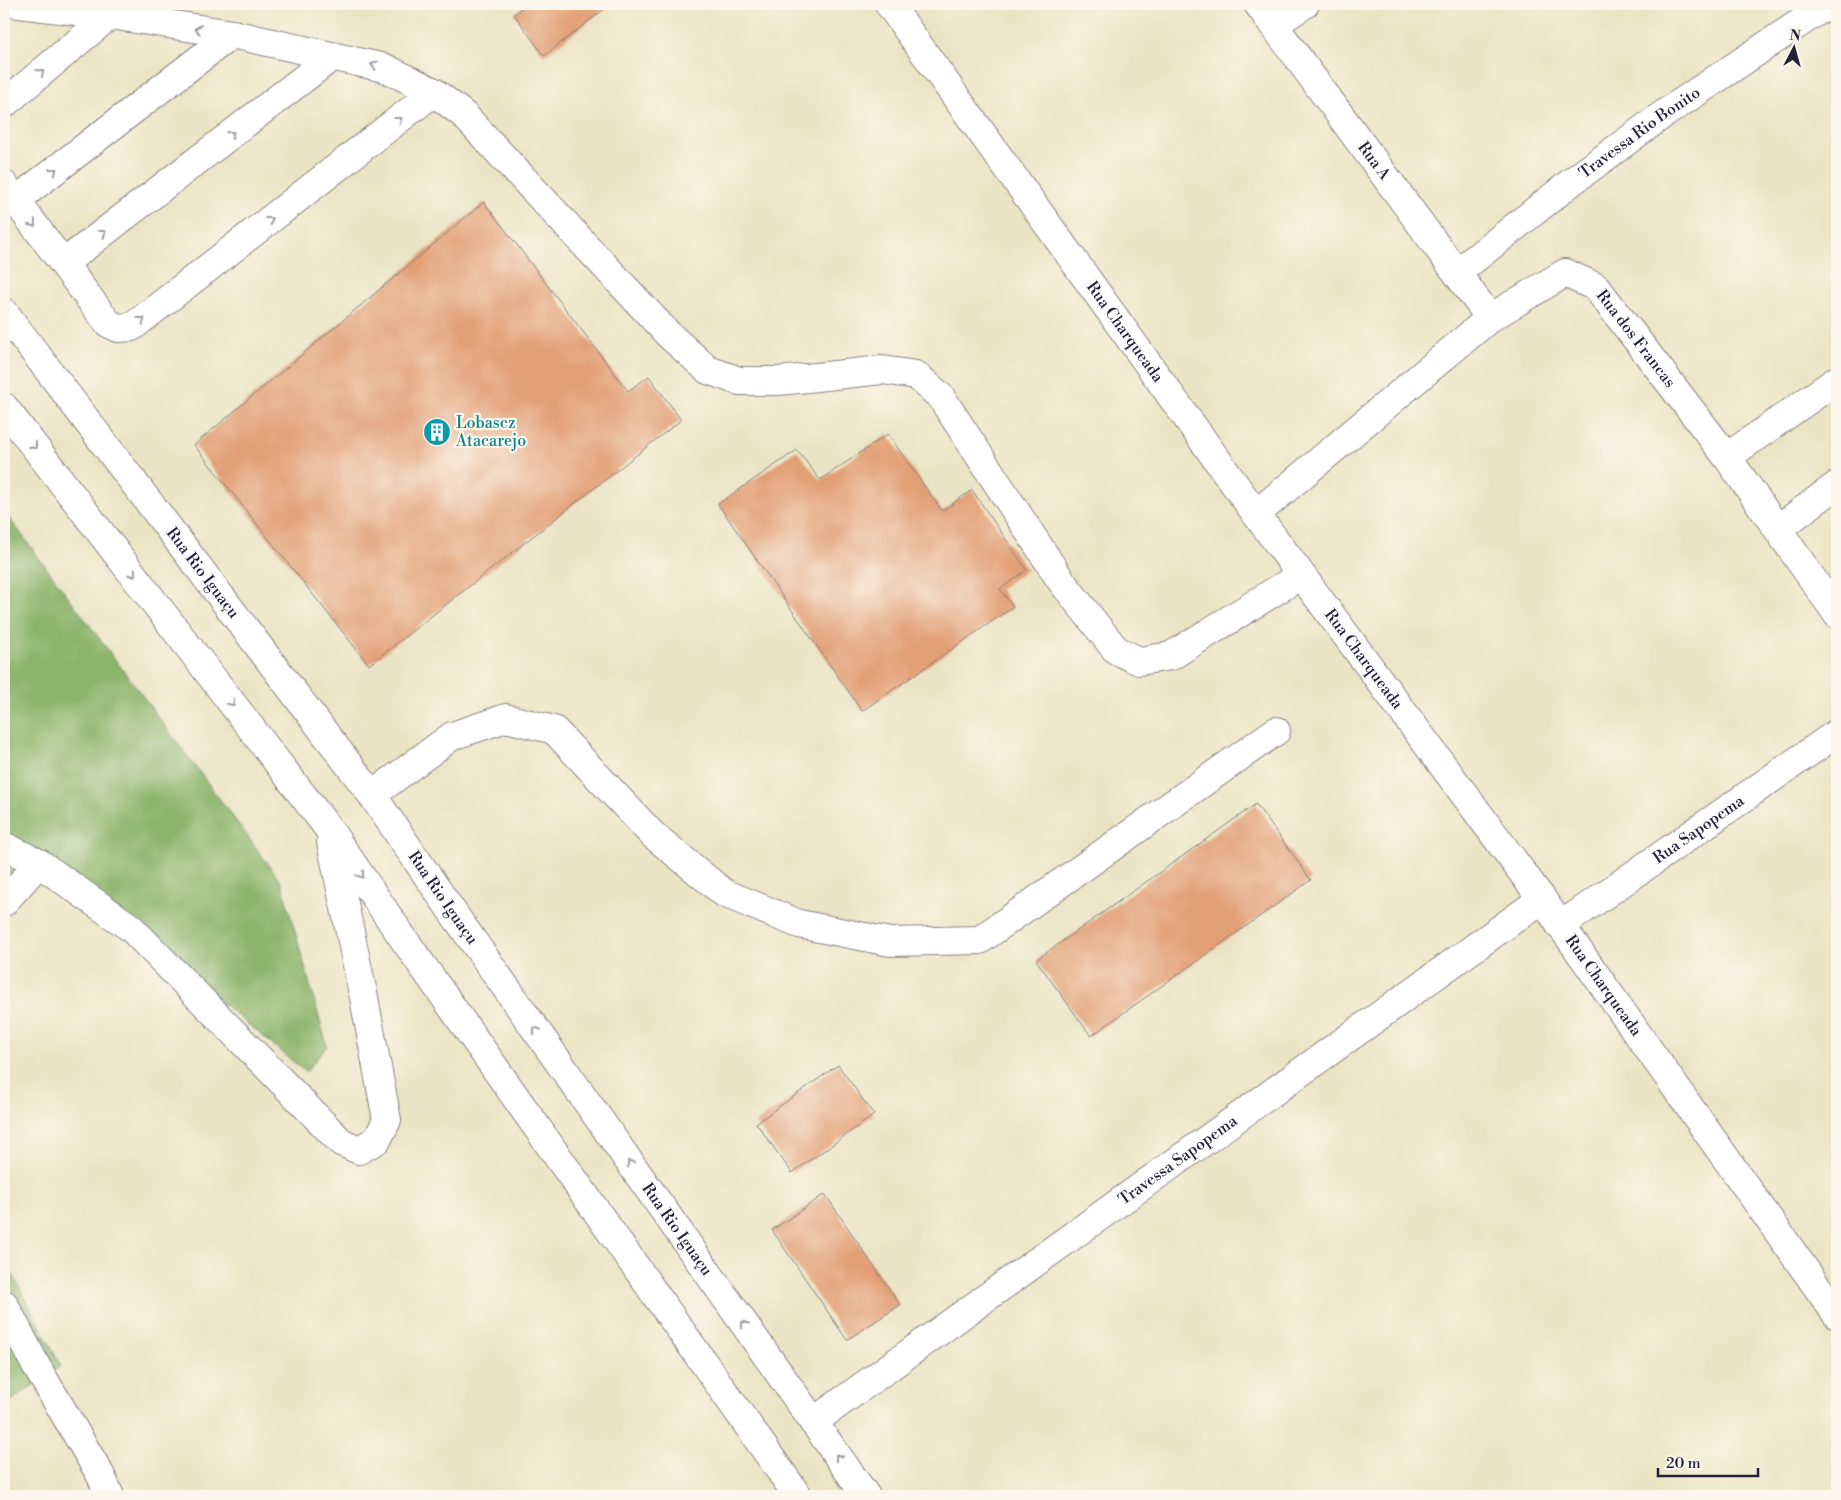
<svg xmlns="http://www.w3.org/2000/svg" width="1841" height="1500" viewBox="0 0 1841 1500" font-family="'Libre Bodoni',serif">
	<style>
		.forest { fill: #8cb46b; stroke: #576b53 }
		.building { fill: #e29f75 }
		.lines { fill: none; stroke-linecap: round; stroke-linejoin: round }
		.minor-casing { stroke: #868380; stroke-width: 30 }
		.minor { stroke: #fff; stroke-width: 28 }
		.oneway { stroke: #9c9ca7 }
		.labels { text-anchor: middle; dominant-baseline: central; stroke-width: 4.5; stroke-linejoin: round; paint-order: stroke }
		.street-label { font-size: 16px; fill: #22223b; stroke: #fbf7ec }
		.culture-label { font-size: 16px; fill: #0d838f; stroke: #fbf7ec; text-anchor: start }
	</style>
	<rect width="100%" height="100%" fill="#fbf7ec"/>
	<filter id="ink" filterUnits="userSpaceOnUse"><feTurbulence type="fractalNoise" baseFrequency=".02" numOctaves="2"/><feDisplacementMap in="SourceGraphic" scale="10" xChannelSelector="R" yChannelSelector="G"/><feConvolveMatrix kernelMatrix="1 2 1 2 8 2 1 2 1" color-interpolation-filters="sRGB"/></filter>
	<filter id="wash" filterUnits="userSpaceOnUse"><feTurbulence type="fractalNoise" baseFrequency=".0096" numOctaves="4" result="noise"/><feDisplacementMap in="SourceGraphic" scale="20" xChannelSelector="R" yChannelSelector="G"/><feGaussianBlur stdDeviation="1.12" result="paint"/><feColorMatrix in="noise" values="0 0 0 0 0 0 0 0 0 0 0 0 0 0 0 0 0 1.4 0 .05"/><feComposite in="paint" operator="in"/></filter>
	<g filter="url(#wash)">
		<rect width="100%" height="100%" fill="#ebe4c4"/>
		<!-- forest -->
		<g class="forest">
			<path d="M4 511 281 881 327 1046 306 1072 131 928 39 863 4 902Z"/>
			<path d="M4 1258 61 1366 4 1406Z"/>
		</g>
		<g id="blocks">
			<!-- building -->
			<g class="building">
				<path d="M526 4H611L544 56 514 14Z"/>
				<path d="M484 202 628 391 649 376 681 420 369 665 194 445Z"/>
				<path d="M888 434 942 511 972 490 1027 570 1000 589 1013 607 862 711 718 504 797 450 820 480Z"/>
				<path d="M1256 804 1311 880 1091 1036 1036 960Z"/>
				<path d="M838 1065 874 1115 792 1173 756 1123Z"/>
				<path d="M825 1194 900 1305 847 1340 772 1230Z"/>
			</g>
		</g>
	</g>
	<g filter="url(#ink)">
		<use href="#blocks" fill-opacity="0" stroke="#868380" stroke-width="1"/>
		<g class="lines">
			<!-- minor casing -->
			<g class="minor-casing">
				<g id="minor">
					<path d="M19 4 110 15 232 34 385 68 434 92 464 115 669 335 708 370 739 381H779L882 370 916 375 941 397 1062 582 1116 650 1139 661 1171 656 1301 575"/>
					<path id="s1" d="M889 4 1256 514 1542 899 1837 1315"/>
					<path id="s2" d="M1258 4 1490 318"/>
					<path d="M1273 25 1305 4"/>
					<path d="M4 104 110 15"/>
					<path d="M4 185 108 323 118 328 132 327 434 92"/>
					<path d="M15 201 232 34"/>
					<path d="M64 263 333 56"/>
					<path id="s3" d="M1458 272 1574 180 1661 116 1828 4"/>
					<path id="s4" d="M4 312 372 795 451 910 866 1496"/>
					<path d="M4 407 328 828 405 941 798 1496"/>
					<path d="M1727 457 1837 380"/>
					<path id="s5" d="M1256 514 1490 318 1565 273 1596 287 1727 457 1837 614"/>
					<path d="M1779 528 1837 485"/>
					<path d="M372 795 452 736 506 718 554 730 652 834 724 893 799 924 890 942 980 940 1276 731"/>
					<path d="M4 846 39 863 131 928 341 1142 359 1150 377 1140 387 1120 364 998 331 842"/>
					<path d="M4 902 39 863"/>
					<path id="s6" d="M1560 926 1837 733"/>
					<path d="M4 1304 35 1364 100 1474 110 1496"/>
					<path id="s7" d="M813 1422 1542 899"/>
				</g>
			</g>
			<!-- minor -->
			<use href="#minor" class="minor"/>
		</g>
		<!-- one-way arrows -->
		<defs><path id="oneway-chevron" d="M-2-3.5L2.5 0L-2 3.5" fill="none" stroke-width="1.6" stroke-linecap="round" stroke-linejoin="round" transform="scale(1.25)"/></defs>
		<g class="oneway">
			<use href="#oneway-chevron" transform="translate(198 29) rotate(-171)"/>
			<use href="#oneway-chevron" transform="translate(374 65) rotate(-166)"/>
			<use href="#oneway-chevron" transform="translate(41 72) rotate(-40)"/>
			<use href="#oneway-chevron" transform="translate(399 120) rotate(-38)"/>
			<use href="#oneway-chevron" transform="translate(231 134) rotate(-38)"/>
			<use href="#oneway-chevron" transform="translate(54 171) rotate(-38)"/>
			<use href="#oneway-chevron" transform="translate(270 220) rotate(-38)"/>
			<use href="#oneway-chevron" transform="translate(33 224) rotate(52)"/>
			<use href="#oneway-chevron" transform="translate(103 233) rotate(-38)"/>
			<use href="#oneway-chevron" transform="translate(142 320) rotate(-38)"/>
			<use href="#oneway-chevron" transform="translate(34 446) rotate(52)"/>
			<use href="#oneway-chevron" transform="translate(133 574) rotate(52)"/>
			<use href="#oneway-chevron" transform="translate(232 703) rotate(52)"/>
			<use href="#oneway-chevron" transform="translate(361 875) rotate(56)"/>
			<use href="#oneway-chevron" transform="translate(536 1030) rotate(-125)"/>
			<use href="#oneway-chevron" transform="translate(630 1163) rotate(-125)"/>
			<use href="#oneway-chevron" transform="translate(744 1324) rotate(-125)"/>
			<use href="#oneway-chevron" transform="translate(838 1457) rotate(-126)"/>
		</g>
	</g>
	<!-- icons -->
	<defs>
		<g id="building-disc" transform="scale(1.4375)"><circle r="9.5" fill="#0f9aa8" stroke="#fbf7ec"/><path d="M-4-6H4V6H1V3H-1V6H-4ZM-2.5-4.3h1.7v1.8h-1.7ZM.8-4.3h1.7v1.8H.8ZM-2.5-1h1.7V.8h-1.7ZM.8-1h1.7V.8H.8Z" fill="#fff"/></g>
	</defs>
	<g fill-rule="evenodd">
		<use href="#building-disc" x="437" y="432"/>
	</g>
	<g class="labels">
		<!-- street labels -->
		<g class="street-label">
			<text stroke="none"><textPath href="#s3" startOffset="229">Travessa Rio Bonito</textPath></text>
			<text stroke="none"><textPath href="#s2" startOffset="195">Rua A</textPath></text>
			<text stroke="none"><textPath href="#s1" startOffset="404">Rua Charqueada</textPath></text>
			<text stroke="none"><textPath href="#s5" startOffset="492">Rua dos Francas</textPath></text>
			<text stroke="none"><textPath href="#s4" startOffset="328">Rua Rio Iguaçu</textPath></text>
			<text stroke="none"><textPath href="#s1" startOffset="809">Rua Charqueada</textPath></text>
			<text stroke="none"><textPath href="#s6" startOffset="169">Rua Sapopema</textPath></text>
			<text stroke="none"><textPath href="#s4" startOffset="732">Rua Rio Iguaçu</textPath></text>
			<text stroke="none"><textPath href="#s1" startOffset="1214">Rua Charqueada</textPath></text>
			<text stroke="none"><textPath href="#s7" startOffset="449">Travessa Sapopema</textPath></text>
			<text stroke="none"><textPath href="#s4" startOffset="1138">Rua Rio Iguaçu</textPath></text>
		</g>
		<!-- culture labels -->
		<g class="culture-label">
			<text x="456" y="423">Lobascz<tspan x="456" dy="18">Atacarejo</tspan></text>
		</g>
	</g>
	<!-- margin -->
	<rect width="1841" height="1500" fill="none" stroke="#fbf7ec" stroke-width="20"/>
	<!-- north arrow -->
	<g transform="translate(1794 48) rotate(6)" stroke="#fbf7ec" stroke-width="4" paint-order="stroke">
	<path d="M0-4L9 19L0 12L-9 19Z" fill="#22223b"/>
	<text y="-8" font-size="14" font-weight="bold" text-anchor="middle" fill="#22223b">N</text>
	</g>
	<!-- scale -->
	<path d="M1658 1468v8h100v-8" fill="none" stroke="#22223b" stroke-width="2.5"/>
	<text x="1666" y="1468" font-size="15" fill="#22223b" stroke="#fbf7ec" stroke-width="4" paint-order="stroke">20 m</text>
</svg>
